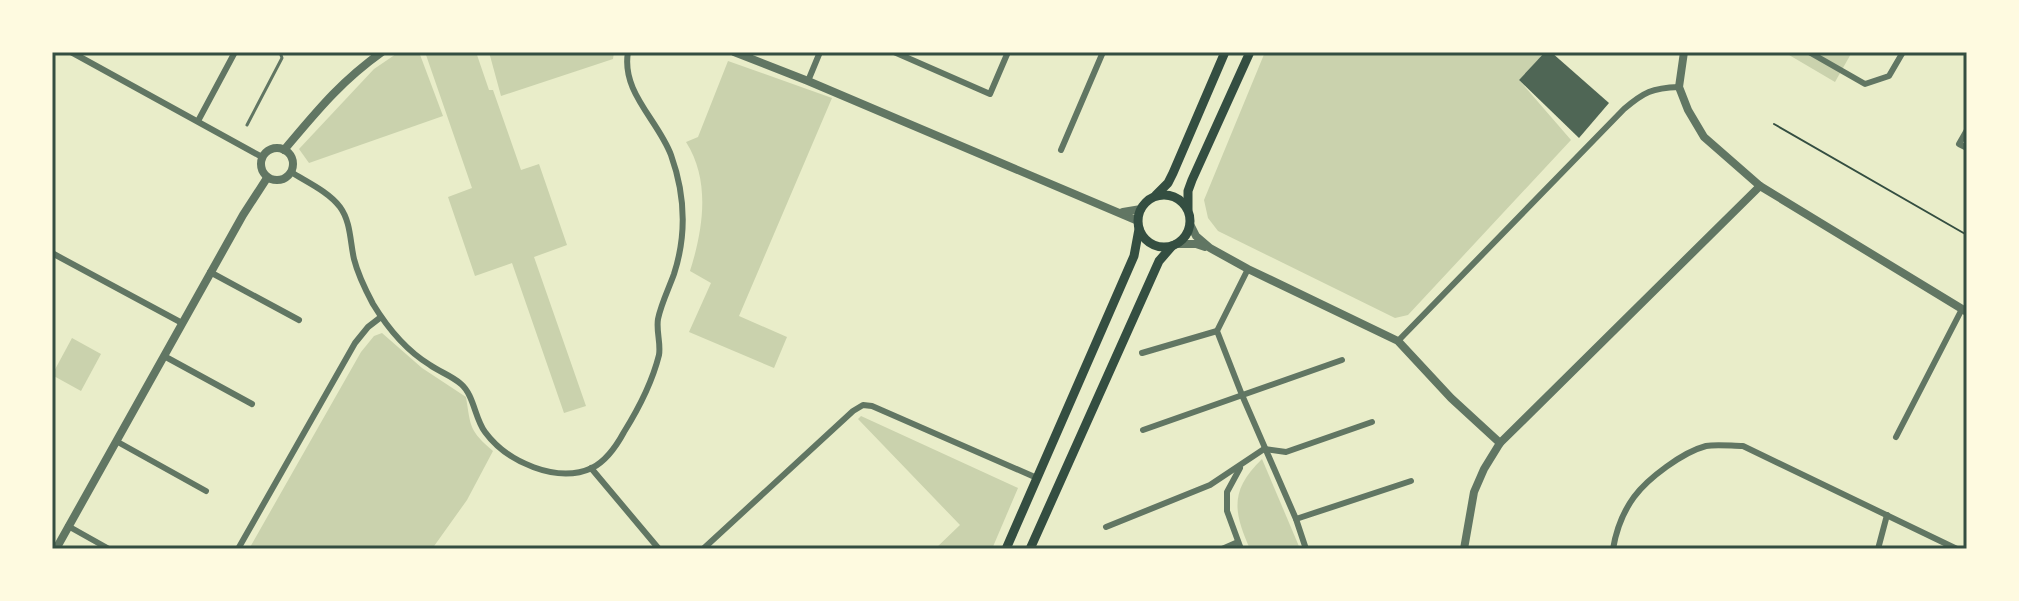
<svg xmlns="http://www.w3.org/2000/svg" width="2019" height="601" viewBox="0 0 2019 601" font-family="Karla,sans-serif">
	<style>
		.green { fill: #cad2ad }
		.building { fill: #4f6655 }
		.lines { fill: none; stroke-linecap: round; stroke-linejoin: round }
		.path { stroke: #344e41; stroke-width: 2 }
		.service { stroke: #617663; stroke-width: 3 }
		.minor { stroke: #617663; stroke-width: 6 }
		.tertiary { stroke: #617663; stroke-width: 8 }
		.secondary { stroke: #344e41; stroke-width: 9 }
		.neatline { fill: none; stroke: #344e41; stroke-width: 3 }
	</style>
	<rect width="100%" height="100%" fill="#e9edc9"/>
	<!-- green -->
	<g class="green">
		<path d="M399 52H419L443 116 309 163 299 149 374 69Z"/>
		<path d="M425 52H476L489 90H493L521 170 539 164 567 245 534 257 586 406 564 413 512 263 475 276 448 197 472 188Z"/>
		<path d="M489 52H614L613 59 501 96Z"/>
		<path d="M1265 52H1545L1519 80 1571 140 1408 315 1395 318 1218 231 1208 218 1204 200Z"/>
		<path d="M1784 52H1852L1835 82Z"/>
		<path d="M728 61 832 98 739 316 787 337 774 368 689 332 711 283 690 271C703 230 711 181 686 142L698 137Z"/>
		<path d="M382 333 422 368 466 397C471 428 469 430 493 451L467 500 432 549H249L361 352 374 336Z"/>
		<path d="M72 338 101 354 81 391 52 375Z"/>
		<path d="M861 416 1018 488 992 549H935L960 525 858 419Z"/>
		<path d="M1262 459 1298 544 1300 549H1250C1233 511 1230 490 1262 459Z"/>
	</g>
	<!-- building -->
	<path class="building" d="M1545 52H1551L1609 103 1579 138 1519 80Z"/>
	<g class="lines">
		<!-- path -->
		<path class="path" d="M1774 124 1967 235"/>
		<!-- service -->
		<path class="service" d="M247 125 282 58 280 52"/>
		<!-- minor -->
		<g class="minor">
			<path d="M71 52 262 157"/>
			<path d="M894 52 990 94 1008 52"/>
			<path d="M1809 52 1865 84 1889 76 1903 52"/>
			<path d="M808 81 820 52"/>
			<path d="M198 121 235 52"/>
			<path d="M1967 130 1959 144 1967 148"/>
			<path d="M1061 150 1103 52"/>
			<path d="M291 172C307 182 329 192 340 207 351 222 350 242 354 259 358 275 365 289 373 304 387 327 407 351 430 365 440 372 452 376 461 384 474 395 475 419 485 432 507 462 557 484 592 468 606 461 617 445 624 432 639 408 652 383 659 355 661 343 656 331 658 319 661 304 669 288 674 274 687 234 685 194 671 155 658 120 621 92 628 52"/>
			<path d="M52 253 182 323"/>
			<path d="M1248 269 1217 331 1242 395 1296 519 1306 549"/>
			<path d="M210 272 299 320"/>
			<path d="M1398 341 1624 109C1644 92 1652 88 1679 87"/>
			<path d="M1142 353 1217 331"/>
			<path d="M164 356 252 404"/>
			<path d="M1143 430 1342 360"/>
			<path d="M1896 437 1962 309"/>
			<path d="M116 441 206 491"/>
			<path d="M591 468 659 549"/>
			<path d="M1240 468 1227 492V511L1241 549"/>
			<path d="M1296 519 1411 481"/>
			<path d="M68 526 109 549"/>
			<path d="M1106 527 1210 485 1264 449 1286 452 1372 422"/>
			<path d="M238 549 355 343 368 327 381 317"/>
			<path d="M703 549 853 411 863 405 872 406 1037 478"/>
			<path d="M1222 549 1238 542"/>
			<path d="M1613 549C1616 531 1623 512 1634 497 1648 478 1683 452 1706 446 1717 444 1732 446 1743 446L1957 549"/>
			<path d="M1878 549 1887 515"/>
		</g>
		<!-- tertiary -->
		<g class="tertiary">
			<path d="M734 52 808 81 1138 221"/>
			<path d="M1684 52 1679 87 1688 110 1704 137 1760 186 1967 312"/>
			<circle cx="277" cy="164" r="16"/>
			<path d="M284 150C317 111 340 82 382 52"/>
			<path d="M1123 212 1141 209"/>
			<path d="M1190 224 1196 236 1210 248 1248 269 1398 341 1451 398 1500 443"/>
			<path d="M1176 244H1196L1205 247"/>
			<path d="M56 549 243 215 267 178"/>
			<path d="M1464 549 1474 492 1484 469 1500 443 1760 186"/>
		</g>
		<!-- secondary -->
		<g class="secondary">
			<circle cx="1164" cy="221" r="26"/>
			<path d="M1156 195 1168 183 1173 173 1225 52"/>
			<path d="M1188 209V191L1192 180 1250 52"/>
			<path d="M1006 549 1134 256 1139 229"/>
			<path d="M1030 549 1159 261 1172 246"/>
		</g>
	</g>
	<!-- border -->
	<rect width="2019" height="601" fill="none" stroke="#fefae0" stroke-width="108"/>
	<rect x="54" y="54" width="1911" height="493" class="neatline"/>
</svg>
